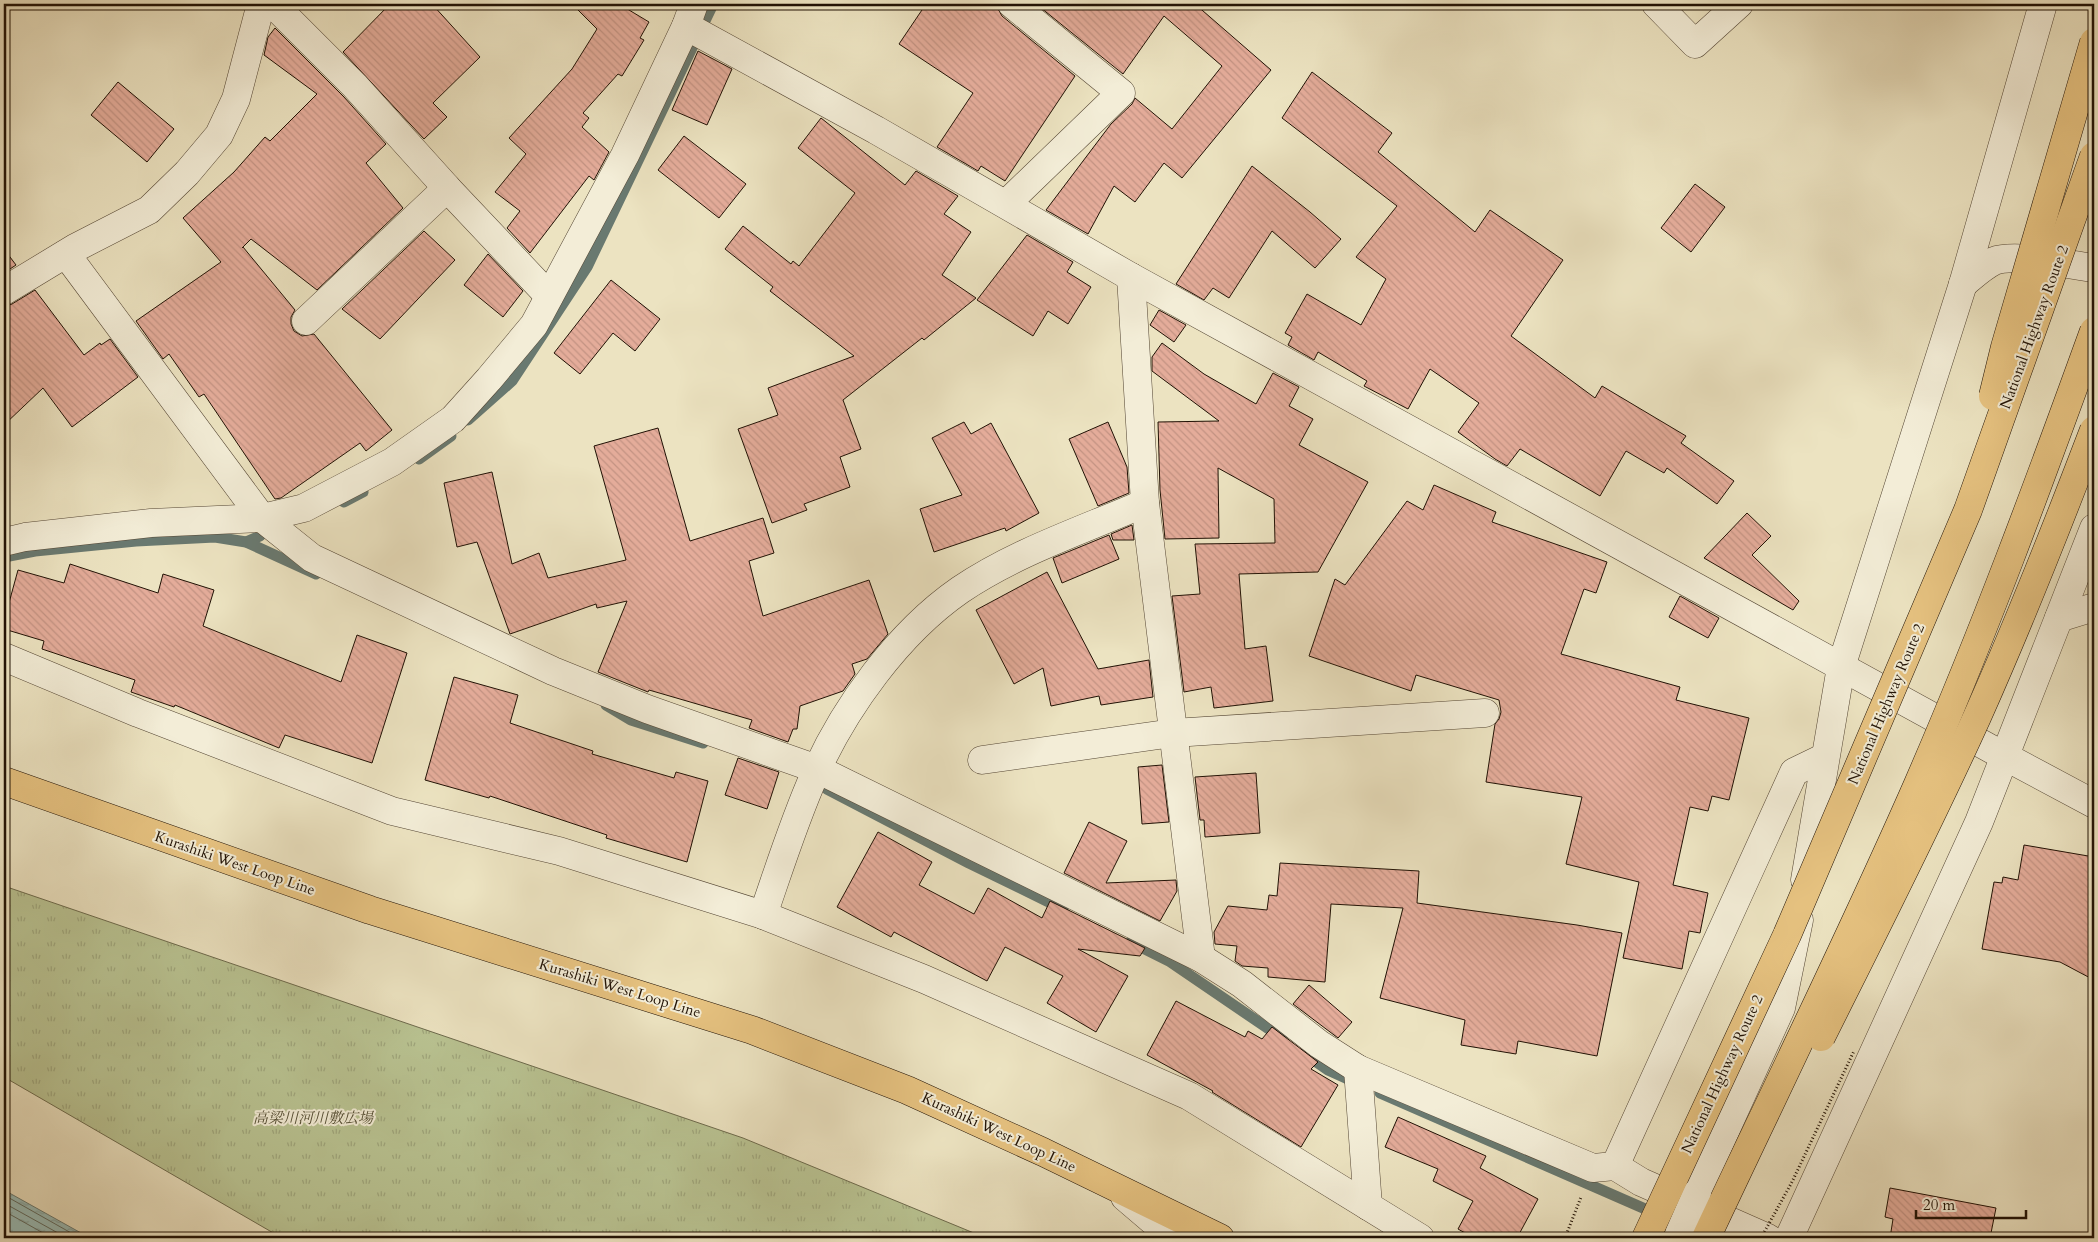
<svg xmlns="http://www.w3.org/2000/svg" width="2098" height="1242" viewBox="0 0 2098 1242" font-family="Cardo,'Noto Serif JP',serif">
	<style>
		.grass { fill: url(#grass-tufts); stroke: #6d6a4c }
		.water { fill: url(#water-ripples); stroke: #697970 }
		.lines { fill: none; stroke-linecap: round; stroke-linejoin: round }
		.shore { stroke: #5d685e; stroke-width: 1 }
		.stream { stroke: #697970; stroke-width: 11 }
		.building { fill: url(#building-back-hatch); stroke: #211205 }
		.minor-casing { stroke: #544634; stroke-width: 29 }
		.major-casing { stroke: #211205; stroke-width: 29 }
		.path { stroke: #211205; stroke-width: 3; stroke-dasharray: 1 2.5; stroke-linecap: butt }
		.minor { stroke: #f3edd7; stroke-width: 28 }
		.major { stroke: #e6c280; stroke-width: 28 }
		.minor-bridge-casing { stroke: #544634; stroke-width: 29; stroke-linecap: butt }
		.highway-bridge-casing { stroke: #211205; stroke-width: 29; stroke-linecap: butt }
		.path-bridge { stroke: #211205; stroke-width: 3; stroke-dasharray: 1 2.5; stroke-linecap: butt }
		.minor-bridge { stroke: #f3edd7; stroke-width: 28 }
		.highway-bridge { stroke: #e6c280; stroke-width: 28 }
		.labels { text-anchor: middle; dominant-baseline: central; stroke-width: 4; stroke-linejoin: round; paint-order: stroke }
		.street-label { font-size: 15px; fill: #211205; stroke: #f3edd7 }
		.park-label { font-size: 15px; font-style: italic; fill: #565036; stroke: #f3edd7 }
	</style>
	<defs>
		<pattern id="grass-tufts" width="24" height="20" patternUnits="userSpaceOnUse" patternTransform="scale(1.25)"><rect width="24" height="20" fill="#b9c392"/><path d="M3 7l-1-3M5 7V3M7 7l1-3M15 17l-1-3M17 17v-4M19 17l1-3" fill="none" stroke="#9fa67c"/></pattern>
		<pattern id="water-ripples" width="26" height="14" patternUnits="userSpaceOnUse" patternTransform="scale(1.25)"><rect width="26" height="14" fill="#99bdb8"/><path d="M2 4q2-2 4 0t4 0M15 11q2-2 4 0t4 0" fill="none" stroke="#84a19d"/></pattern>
		<pattern id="building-back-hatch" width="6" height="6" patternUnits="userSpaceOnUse" patternTransform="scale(1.25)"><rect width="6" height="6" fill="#e4ac9a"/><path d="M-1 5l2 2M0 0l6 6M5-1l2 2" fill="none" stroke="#c39383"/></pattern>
	</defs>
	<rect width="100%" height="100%" fill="#ece3c1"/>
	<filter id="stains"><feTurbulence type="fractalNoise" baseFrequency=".004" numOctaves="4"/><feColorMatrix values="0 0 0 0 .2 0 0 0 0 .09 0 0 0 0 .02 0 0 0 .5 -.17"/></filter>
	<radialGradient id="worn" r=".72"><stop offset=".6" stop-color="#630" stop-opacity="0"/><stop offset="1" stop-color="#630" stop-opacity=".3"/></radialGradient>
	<!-- grass -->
	<path class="grass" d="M4 886 743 1138 986 1238H282L4 1077Z"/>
	<!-- water -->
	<path class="water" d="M4 1190 90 1238H4Z"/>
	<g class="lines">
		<!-- shore -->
		<g class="shore">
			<path d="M4 1195 80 1238"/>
			<path d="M4 1203 67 1238"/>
			<path d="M4 1211 52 1238"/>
		</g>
		<!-- stream -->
		<g class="stream">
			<path d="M468 420 512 381 587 267 713 4"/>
			<path d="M419 459 451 436"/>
			<path d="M344 502 363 492"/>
			<path d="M246 542 260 536"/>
			<path d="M4 557 35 551 136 541 215 537 246 542 316 574"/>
			<path d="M606 705 631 720 703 743"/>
			<path d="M827 789 969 863 1063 909"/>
			<path d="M1131 942 1169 961 1282 1038"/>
			<path d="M1305 1054 1328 1070 1359 1084"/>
			<path d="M1380 1093 1659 1215"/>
		</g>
	</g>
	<!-- building -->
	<g class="building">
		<path d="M390 4H432L480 57 433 103 447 117 424 139 343 52Z"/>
		<path d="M572 4H619L649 22 640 38 644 40 622 76 618 74 583 113 589 118 582 127 609 152 594 180 589 176 530 253 507 228 520 211 495 192 526 154 509 138 572 69 597 29Z"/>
		<path d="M926 4H992L997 7 1002 16 1075 76 1005 181 981 166 978 171 937 147 973 93 899 44Z"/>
		<path d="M1044 4H1195L1271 70 1182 178 1164 163 1135 202 1114 186 1088 234 1046 210 1111 124 1132 104 1135 98 1172 129 1222 66 1164 16 1123 74 1041 8Z"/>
		<path d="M275 28 344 97 386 144 366 163 403 208 317 290 251 239 242 248 243 247 295 310 291 317V324L294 331 302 336 314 334 392 430 366 451 360 443 281 498 275 499 204 394 199 397 169 354 163 359 136 321 221 262 183 218 234 172 265 137 270 141 317 94 264 55 268 37Z"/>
		<path d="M698 51 732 69 707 125 672 110Z"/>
		<path d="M1312 72 1392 133 1378 152 1475 232 1490 210 1563 260 1511 336 1595 398 1602 386 1686 436 1681 443 1734 481 1717 504 1667 468 1664 473 1626 451 1600 496 1520 449 1507 466 1495 459 1458 432 1479 403 1430 369 1408 409 1364 386 1367 381 1318 352 1314 360 1288 345 1292 337 1285 333 1307 294 1361 325 1386 279 1356 257 1397 206 1282 118Z"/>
		<path d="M118 82 174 129 147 162 91 115Z"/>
		<path d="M821 118 905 185 916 171 958 196 944 214 971 232 942 275 976 298 924 340 922 338 843 400 861 449 840 457 850 487 804 504 807 510 772 523 738 429 778 415 768 388 854 356 770 291 773 287 725 249 743 226 791 264 793 261 799 266 855 193 798 148Z"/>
		<path d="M684 136 746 184 719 218 658 170Z"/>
		<path d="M1252 166 1310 212 1341 239 1315 268 1272 231 1229 298 1213 288 1204 300 1176 284Z"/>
		<path d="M1695 184 1725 207 1691 252 1661 228Z"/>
		<path d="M424 231 455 260 380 339 342 309Z"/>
		<path d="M1027 235 1073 262 1067 272 1091 287 1068 324 1048 311 1033 336 977 300Z"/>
		<path d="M4 249 16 265 4 273Z"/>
		<path d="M488 254 523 291 503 317 464 285Z"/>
		<path d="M611 280 660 319 635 351 613 333 580 374 554 353Z"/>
		<path d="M35 290 84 355 100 343 101 345 110 339 138 377 72 427 43 388 4 425V307L12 304Z"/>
		<path d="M1159 310 1186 325 1174 342 1150 325Z"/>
		<path d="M1162 343 1204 374 1256 404 1273 373 1299 387 1289 406 1313 419 1299 445 1368 482 1318 572 1239 574 1245 649 1266 646 1273 701 1214 708 1211 687 1184 692 1172 596 1200 594 1195 544 1275 543 1274 499 1218 468 1219 538 1165 539 1160 490 1158 422 1219 421 1152 371V357Z"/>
		<path d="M964 422 971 434 991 423 1039 513 1006 531 1005 528 934 552 920 509 962 495 932 438Z"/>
		<path d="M1108 422 1127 467 1129 493 1098 506 1069 439Z"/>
		<path d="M658 428 690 541 763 518 774 553 749 561 763 616 869 580 888 634 867 659 852 664 855 674 843 691 800 706 797 729H793L788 742 749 728 752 720 649 690 648 692 598 672 627 601 597 608 596 604 510 634 477 542 457 547 444 483 492 472 512 564 539 553 548 578 626 560 594 446Z"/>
		<path d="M1434 485 1496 512 1492 522 1607 562 1596 593 1584 589 1561 654 1680 687 1676 700 1749 718 1729 800 1712 796 1708 811 1690 807 1673 885 1708 893 1700 933 1689 931 1682 969 1623 958 1639 882 1566 864 1582 797 1486 782 1495 724 1499 719 1501 712 1499 700 1416 675 1411 691 1309 656 1335 579 1345 585 1407 501 1423 510Z"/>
		<path d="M1747 513 1771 536 1752 555 1799 601 1793 610 1704 558Z"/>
		<path d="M1132 525 1134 540H1113L1111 534Z"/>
		<path d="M1109 535 1119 559 1062 583 1053 558Z"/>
		<path d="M70 564 158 593 163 574 214 590 203 626 341 682 357 635 407 653 372 763 285 735 279 748 175 705 174 707 131 692 135 680 42 649 44 641 4 629V621L18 570 64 583Z"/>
		<path d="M1047 572 1098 669 1149 660 1153 697 1101 705 1099 696 1051 706 1043 668 1014 684 976 610Z"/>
		<path d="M1680 596 1719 618 1708 638 1669 617Z"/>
		<path d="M454 677 518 695 510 723 593 751 592 754 674 778 676 772 708 781 687 862 606 838 607 835 490 796 489 798 425 780Z"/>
		<path d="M738 758 779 772 767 809 725 795Z"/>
		<path d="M1162 765 1169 822 1142 824 1138 767Z"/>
		<path d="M1256 773 1260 833 1205 837 1204 820H1200L1195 777Z"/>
		<path d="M1089 822 1127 841 1106 883 1176 880 1177 891 1160 921 1064 873Z"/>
		<path d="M878 832 932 862 919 885 974 914 988 888 1042 918 1050 901 1145 948 1140 956 1078 949 1128 976 1096 1032 1047 1003 1063 976 1005 947 987 981 894 932 891 937 837 907Z"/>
		<path d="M2024 845 2094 857V980L2060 962 1982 949 1994 882 2002 883 2003 877 2018 880Z"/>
		<path d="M1280 863 1419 871 1417 903 1577 925 1622 933 1597 1056 1518 1041 1516 1054 1461 1045 1465 1020 1380 998 1403 908 1331 904 1325 982 1268 977V968L1242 966 1235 961 1237 946 1215 944 1214 932 1228 906 1267 910 1269 895 1277 896Z"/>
		<path d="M1309 985 1352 1022 1338 1038 1293 1004Z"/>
		<path d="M1176 1001 1245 1037 1248 1031 1262 1039 1272 1027 1318 1062 1311 1069 1338 1085 1301 1147 1212 1092 1213 1091 1147 1055Z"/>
		<path d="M1398 1117 1486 1156 1480 1168 1538 1199 1517 1238H1474L1458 1229 1473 1201 1433 1181 1438 1169 1385 1147Z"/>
		<path d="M1890 1188 1996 1208 1990 1238H1890L1893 1219 1885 1217Z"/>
	</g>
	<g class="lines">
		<!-- minor casing -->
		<g class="minor-casing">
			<g id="minor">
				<path d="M273 4 355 86 447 188 549 296"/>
				<path d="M1656 4 1695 44 1739 4"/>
				<path d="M686 26 876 130 1131 277 1993 750 2094 804"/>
				<path d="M1006 204 1121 93 1012 4"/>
				<path d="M66 254 262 518 312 558 553 671 647 709 817 769 1201 958 1242 984 1319 1044 1358 1069 1593 1168 1615 1166 1641 1182 1768 1238"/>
				<path d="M1131 277 1145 503 1201 958"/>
				<path d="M1963 284C1973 276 1982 267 1994 261 2014 253 2071 265 2094 268"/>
				<path d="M4 291 75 248 149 210 187 173 219 135 236 99 261 4"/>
				<path d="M306 321 447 188"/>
				<path d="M4 542 25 537 151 523 262 518 304 508 392 462 453 419 489 379 534 325 625 155 686 26 694 4"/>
				<path d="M2059 618 2094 607"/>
				<path d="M4 657 138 713 392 811 559 851 763 915 924 979 1189 1096 1420 1238"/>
				<path d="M982 760 1173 733 1485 713"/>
				<path d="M1805 880 1841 667 1963 284 2043 4"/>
				<path d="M763 915C779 869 794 821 814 776 844 708 898 633 960 590 1016 552 1083 530 1145 503"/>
				<path d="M1358 1069 1368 1206"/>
				<path d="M1615 1166 1794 772 1825 757"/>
				<path d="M1697 1193 1781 1008 1799 920"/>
				<path d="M1125 1197 1173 1238"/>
				<path d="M1789 1238 1979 822 2094 528"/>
			</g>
		</g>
		<!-- major casing -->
		<g class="major-casing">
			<path id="major" d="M4 781 370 910 752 1030 907 1090 1043 1152 1220 1238"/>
		</g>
		<!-- path -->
		<path class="path" d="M1565 1238 1581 1197"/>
		<!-- minor -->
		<use href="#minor" class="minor"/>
		<!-- major -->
		<use href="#major" class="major"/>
		<!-- minor-bridge casing -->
		<g class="minor-bridge-casing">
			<path id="minor-bridge" d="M1680 1232 1697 1193"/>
		</g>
		<!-- highway-bridge casing -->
		<g class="highway-bridge-casing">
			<g id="highway-bridge">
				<path d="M1993 396 2005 347 2094 42"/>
				<path d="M1821 1037C1874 931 1928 825 1977 717 2019 623 2057 527 2094 430"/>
				<path d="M1646 1238 1787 935 1968 510 2094 156"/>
				<path d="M1706 1238C1777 1087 1851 937 1918 784 1983 635 2039 483 2094 331"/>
			</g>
		</g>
		<!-- path-bridge -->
		<path class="path-bridge" d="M1761 1238 1792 1182 1854 1051"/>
		<!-- minor-bridge -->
		<use href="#minor-bridge" class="minor-bridge"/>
		<!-- highway-bridge -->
		<use href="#highway-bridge" class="highway-bridge"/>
	</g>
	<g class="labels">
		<!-- street labels -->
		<g class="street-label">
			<text transform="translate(2034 327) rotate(-70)">National Highway Route 2</text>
			<text transform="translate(1886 704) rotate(-67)">National Highway Route 2</text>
			<text transform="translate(235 863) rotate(19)">Kurashiki West Loop Line</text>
			<text transform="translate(620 988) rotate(17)">Kurashiki West Loop Line</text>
			<text transform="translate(1722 1074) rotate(-65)">National Highway Route 2</text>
			<text transform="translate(999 1132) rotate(25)">Kurashiki West Loop Line</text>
		</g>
		<!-- park labels -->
		<g class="park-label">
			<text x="313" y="1118">高梁川河川敷広場</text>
		</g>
	</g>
	<!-- margin -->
	<rect width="2098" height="1242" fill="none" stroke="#ece3c1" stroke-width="20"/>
	<rect x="5" y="5" width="2088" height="1232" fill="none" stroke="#211205" stroke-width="2.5"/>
	<rect x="10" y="10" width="2078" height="1222" fill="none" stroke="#211205"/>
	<!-- scale -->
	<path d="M1916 1210v8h110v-8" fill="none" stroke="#211205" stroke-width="2.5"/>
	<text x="1923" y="1210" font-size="15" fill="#211205" stroke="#f3edd7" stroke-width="4" paint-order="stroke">20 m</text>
	<rect width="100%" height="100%" filter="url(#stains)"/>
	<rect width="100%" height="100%" fill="url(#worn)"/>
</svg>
